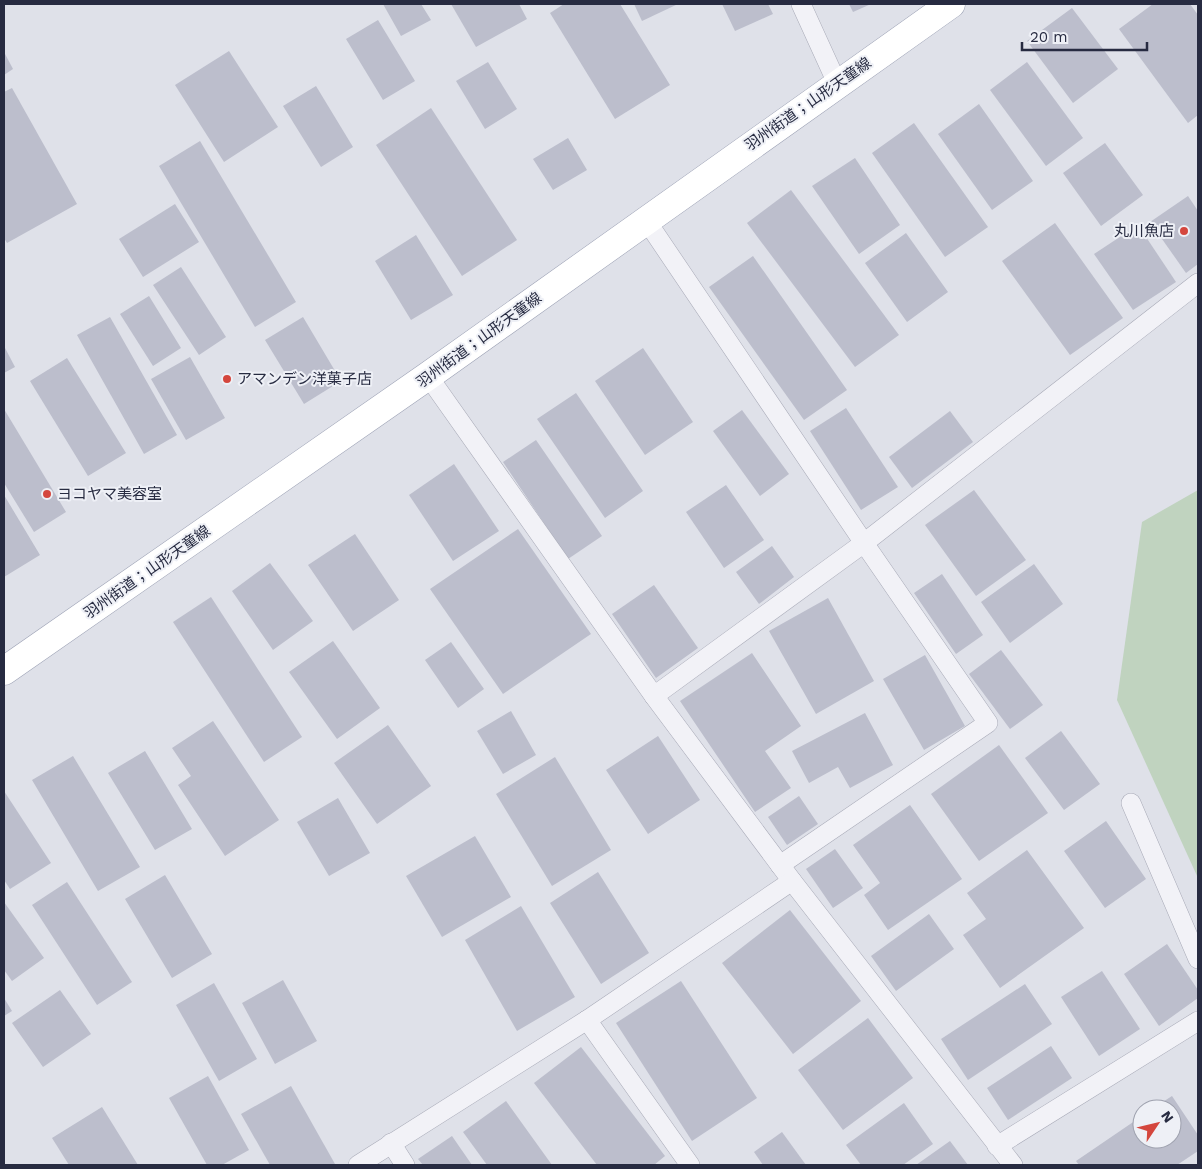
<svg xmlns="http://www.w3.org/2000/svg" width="1202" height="1169" viewBox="0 0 1202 1169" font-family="'Work Sans','Noto Sans JP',sans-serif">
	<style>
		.green { fill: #c0d3bf }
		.building { fill: #bcbecc }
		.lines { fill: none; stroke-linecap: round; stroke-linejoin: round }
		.lane-casing { stroke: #a8aab7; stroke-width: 20 }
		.primary-casing { stroke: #9da2b5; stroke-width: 29 }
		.lane { stroke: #f2f2f7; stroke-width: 19 }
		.primary { stroke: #fff; stroke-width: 28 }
		.poi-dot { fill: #d4463d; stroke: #eef0f6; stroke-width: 2 }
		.labels { text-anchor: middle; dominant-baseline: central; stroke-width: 4; stroke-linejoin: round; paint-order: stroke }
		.street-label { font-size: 15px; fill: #272b41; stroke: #eef0f6 }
		.poi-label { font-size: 15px; fill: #272b41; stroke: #eef0f6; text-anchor: start }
	</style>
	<rect width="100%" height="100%" fill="#dfe1e9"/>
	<!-- green -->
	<path class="green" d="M1198 490V878L1117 700 1142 522Z"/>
	<!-- building -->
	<g class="building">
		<path d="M383 4H421L431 20 401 36Z"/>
		<path d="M451 4H519L527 19 476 47Z"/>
		<path d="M564 4H620L670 85 615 119 550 13Z"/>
		<path d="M634 4H678L642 21Z"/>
		<path d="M722 4H768L773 14 735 31Z"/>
		<path d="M849 4H871L853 12Z"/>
		<path d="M1153 4H1190L1198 15V115L1188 123 1119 29Z"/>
		<path d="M1072 8 1118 69 1073 103 1027 41Z"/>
		<path d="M378 20 415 81 383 100 346 39Z"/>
		<path d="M229 51 278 127 224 162 175 85Z"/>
		<path d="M4 52 13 69 4 75Z"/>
		<path d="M488 62 517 109 485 129 456 81Z"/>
		<path d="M1027 62 1083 138 1046 166 990 90Z"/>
		<path d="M316 86 353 147 321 167 283 106Z"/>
		<path d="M12 88 77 204 7 243 4 238V92Z"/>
		<path d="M979 104 1033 181 992 210 938 134Z"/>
		<path d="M431 108 517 240 462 276 376 145Z"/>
		<path d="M914 123 988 227 945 257 872 153Z"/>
		<path d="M568 138 587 170 553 190 533 159Z"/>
		<path d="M200 141 296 302 255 327 159 166Z"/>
		<path d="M1105 143 1143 195 1101 226 1063 173Z"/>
		<path d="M855 158 900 225 859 254 812 186Z"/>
		<path d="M791 190 899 335 855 367 747 223Z"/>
		<path d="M1188 196 1198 211V264L1186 273 1150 222Z"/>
		<path d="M175 204 199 242 143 277 119 239Z"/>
		<path d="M1055 223 1123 318 1070 355 1002 261Z"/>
		<path d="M1138 225 1176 282 1133 310 1094 254Z"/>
		<path d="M906 233 948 292 907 322 865 263Z"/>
		<path d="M416 235 453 295 411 320 375 261Z"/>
		<path d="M753 256 847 390 804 420 709 287Z"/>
		<path d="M181 267 226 337 199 355 153 285Z"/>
		<path d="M149 296 181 348 153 366 120 314Z"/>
		<path d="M110 317 177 435 144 454 77 335Z"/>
		<path d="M303 317 341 381 304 404 265 340Z"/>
		<path d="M4 346 15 367 4 373Z"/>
		<path d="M643 348 693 422 645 455 595 381Z"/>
		<path d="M190 357 225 418 186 440 151 379Z"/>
		<path d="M67 358 126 453 88 476 30 381Z"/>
		<path d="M576 393 643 491 605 518 537 419Z"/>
		<path d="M846 408 898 487 861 510 810 431Z"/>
		<path d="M4 409 66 512 34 532 4 483Z"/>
		<path d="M742 410 789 474 760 496 713 431Z"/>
		<path d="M950 411 973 442 912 488 889 457Z"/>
		<path d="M536 440 602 536 568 559 503 462Z"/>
		<path d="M454 464 499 531 453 561 409 495Z"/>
		<path d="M726 485 764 540 724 568 686 512Z"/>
		<path d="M974 490 1026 560 976 596 925 525Z"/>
		<path d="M4 495 40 555 4 577Z"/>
		<path d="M518 529 591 634 503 694 430 589Z"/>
		<path d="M355 534 399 600 353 631 308 565Z"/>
		<path d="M772 546 794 577 759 604 736 572Z"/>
		<path d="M270 563 313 621 273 650 232 591Z"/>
		<path d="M1034 564 1063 604 1010 643 981 602Z"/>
		<path d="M942 574 983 635 956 654 914 593Z"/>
		<path d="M654 585 698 648 656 678 612 614Z"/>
		<path d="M211 597 302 737 264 762 173 622Z"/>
		<path d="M828 598 874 681 816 714 769 631Z"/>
		<path d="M333 641 380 708 337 739 289 672Z"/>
		<path d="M451 642 484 689 458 708 425 660Z"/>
		<path d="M1001 650 1043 705 1010 729 969 674Z"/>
		<path d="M752 653 801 726 765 751 791 788 755 812 680 701Z"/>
		<path d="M925 655 965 726 924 750 883 679Z"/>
		<path d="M511 711 536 755 503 774 477 731Z"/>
		<path d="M865 713 893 765 850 788 838 767 809 783 792 751Z"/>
		<path d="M213 721 279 820 225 856 178 785 191 776 172 748Z"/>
		<path d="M388 725 431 786 377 824 334 763Z"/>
		<path d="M1061 731 1100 784 1064 810 1025 758Z"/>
		<path d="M658 736 700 800 648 834 606 770Z"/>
		<path d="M999 745 1048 813 979 861 931 794Z"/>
		<path d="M145 751 192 829 155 850 108 773Z"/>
		<path d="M73 756 140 867 98 891 32 780Z"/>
		<path d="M555 757 611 850 552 886 496 794Z"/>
		<path d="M4 791 51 863 10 889 4 880Z"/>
		<path d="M799 796 818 824 787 845 768 817Z"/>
		<path d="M338 798 370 853 329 876 297 822Z"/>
		<path d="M910 805 962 879 888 930 864 895 880 883 853 845Z"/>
		<path d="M1106 821 1146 879 1105 908 1064 851Z"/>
		<path d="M475 836 511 897 442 937 406 876Z"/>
		<path d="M835 849 863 888 833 908 806 869Z"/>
		<path d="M1027 850 1084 928 1000 988 963 935 986 919 967 893Z"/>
		<path d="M598 872 649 953 601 984 550 903Z"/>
		<path d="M165 875 212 954 172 978 125 899Z"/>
		<path d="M67 882 132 982 97 1005 32 905Z"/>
		<path d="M4 902 44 958 12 981 4 970Z"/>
		<path d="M521 906 575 997 517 1031 465 940Z"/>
		<path d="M790 910 861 1001 793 1054 722 963Z"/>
		<path d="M929 914 954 949 896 991 871 956Z"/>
		<path d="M1167 944 1198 990V998L1159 1026 1124 974Z"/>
		<path d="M1102 971 1140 1029 1099 1056 1061 997Z"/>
		<path d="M283 980 317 1041 275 1064 242 1003Z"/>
		<path d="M681 981 757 1098 692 1141 616 1023Z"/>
		<path d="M214 983 257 1059 219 1081 176 1005Z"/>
		<path d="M1025 984 1052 1024 968 1080 941 1039Z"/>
		<path d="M60 990 91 1034 43 1067 12 1023Z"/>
		<path d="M4 998 12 1011 4 1016Z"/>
		<path d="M868 1018 913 1078 843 1130 798 1070Z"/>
		<path d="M1051 1046 1072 1078 1008 1120 987 1088Z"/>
		<path d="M581 1047 665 1156 654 1165H597L534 1083Z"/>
		<path d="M208 1076 249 1150 222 1165H207L169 1098Z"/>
		<path d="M291 1086 335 1164 334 1165H270L241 1114Z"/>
		<path d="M1172 1096 1198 1135V1151L1177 1165H1079L1076 1161 1142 1116V1139H1172V1109H1152Z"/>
		<path d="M506 1101 552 1165H487L463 1132Z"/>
		<path d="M904 1103 933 1144 903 1165H861L846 1145Z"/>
		<path d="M102 1107 138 1165H69L52 1138Z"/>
		<path d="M782 1132 806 1165H763L754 1152Z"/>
		<path d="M452 1136 472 1165H423L418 1159Z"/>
		<path d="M950 1141 968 1165H916Z"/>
	</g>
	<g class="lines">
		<!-- lane casing -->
		<g class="lane-casing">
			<g id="lane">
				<path d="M801 4 837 83"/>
				<path d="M646 220 864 543 988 723 780 865"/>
				<path d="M428 376 654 696 792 881 1013 1165"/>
				<path d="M654 696 864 543 1198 283"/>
				<path d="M1131 803 1198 959"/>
				<path d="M587 1020 690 1165"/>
				<path d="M391 1143 405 1165"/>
				<path d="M997 1146 1198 1021"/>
				<path d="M358 1165 587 1020 792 881"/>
			</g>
		</g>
		<!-- primary casing -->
		<g class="primary-casing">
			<path id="primary" d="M4 671 428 376 951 4"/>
		</g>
		<!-- lane -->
		<use href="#lane" class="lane"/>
		<!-- primary -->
		<use href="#primary" class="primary"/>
	</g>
	<!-- markers -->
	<g class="poi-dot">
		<circle cx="1184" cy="231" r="5"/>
		<circle cx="227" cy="379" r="5"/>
		<circle cx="47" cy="494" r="5"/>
	</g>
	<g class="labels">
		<!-- street labels -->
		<g class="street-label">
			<text transform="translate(808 104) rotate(-35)">羽州街道；山形天童線</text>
			<text transform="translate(479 340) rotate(-36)">羽州街道；山形天童線</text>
			<text transform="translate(147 572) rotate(-35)">羽州街道；山形天童線</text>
		</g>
		<!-- poi labels -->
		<g class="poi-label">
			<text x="1174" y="231" text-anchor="end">丸川魚店</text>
			<text x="237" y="379">アマンデン洋菓子店</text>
			<text x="57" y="494">ヨコヤマ美容室</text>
		</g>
	</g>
	<!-- border -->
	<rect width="1202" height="1169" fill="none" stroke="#272b41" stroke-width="10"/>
	<!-- north arrow -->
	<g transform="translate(1157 1124) rotate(55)"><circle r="24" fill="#eef0f6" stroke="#9ea1ae"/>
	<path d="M0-4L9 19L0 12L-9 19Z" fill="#d4463d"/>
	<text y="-8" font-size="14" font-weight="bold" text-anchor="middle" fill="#272b41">N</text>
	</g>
	<!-- scale -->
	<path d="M1022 42v8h125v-8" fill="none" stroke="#272b41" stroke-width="2.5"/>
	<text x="1030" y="42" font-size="15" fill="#272b41" stroke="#eef0f6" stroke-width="4" paint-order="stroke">20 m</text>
</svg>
